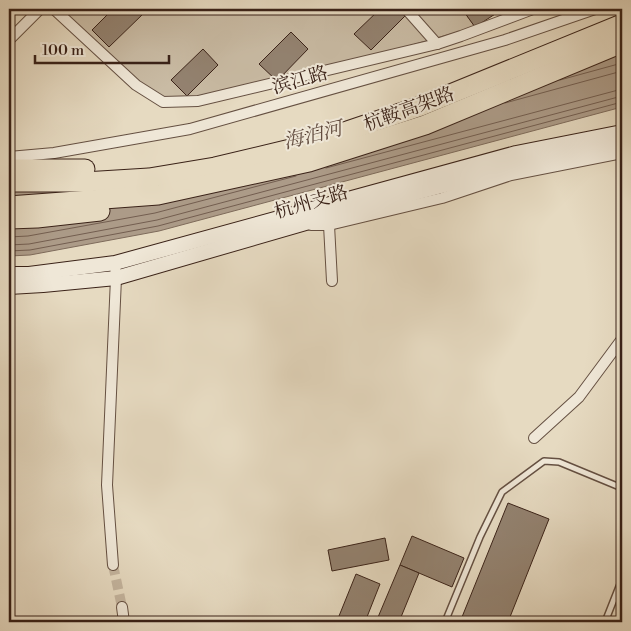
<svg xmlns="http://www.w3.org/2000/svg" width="631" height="631" viewBox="0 0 631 631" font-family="'Libre Bodoni','Noto Serif SC',serif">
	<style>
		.green { fill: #c9bba4; stroke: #826e5e }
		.water { fill: #ac9b88; stroke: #7e6b5b }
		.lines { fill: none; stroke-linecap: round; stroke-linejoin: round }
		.shore { stroke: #735e50; stroke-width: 1 }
		.building { fill: #938270; stroke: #3a2218 }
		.street-tunnel { stroke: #c4b59f; stroke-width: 10; stroke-dasharray: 10 5; stroke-linecap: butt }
		.lane-casing { stroke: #655042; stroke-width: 8 }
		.street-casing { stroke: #655042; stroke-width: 12 }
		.secondary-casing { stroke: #3a2218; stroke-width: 16 }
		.highway-casing { stroke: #3a2218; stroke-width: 21 }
		.lane { stroke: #efe7d7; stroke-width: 5 }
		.street { stroke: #efe7d7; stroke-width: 10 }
		.secondary { stroke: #efe7d7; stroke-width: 14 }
		.highway { stroke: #e6dac1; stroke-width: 19 }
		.labels { text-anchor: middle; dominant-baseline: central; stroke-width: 4; stroke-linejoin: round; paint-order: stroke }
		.street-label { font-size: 19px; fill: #3a2218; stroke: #efe7d7 }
		.water-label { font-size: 20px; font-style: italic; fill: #624c3f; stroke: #efe7d7 }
	</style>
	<rect width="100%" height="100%" fill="#e6dac1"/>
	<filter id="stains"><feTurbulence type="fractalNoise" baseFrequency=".004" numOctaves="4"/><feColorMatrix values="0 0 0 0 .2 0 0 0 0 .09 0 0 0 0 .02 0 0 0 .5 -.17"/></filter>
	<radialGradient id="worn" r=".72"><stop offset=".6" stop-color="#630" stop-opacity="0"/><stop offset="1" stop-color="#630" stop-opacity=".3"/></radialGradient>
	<!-- green -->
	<path class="green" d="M59 9H462L475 27 359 60 198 101 163 102 136 85Z"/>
	<!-- water -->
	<path class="water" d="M622 52V107L159 231 30 255 9 256V189L235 158Z"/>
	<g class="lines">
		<!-- shore -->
		<g class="shore">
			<path d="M560 80 622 63"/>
			<path d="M505 103 622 71"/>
			<path d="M326 168 622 89"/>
			<path d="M9 237 28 236 155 213 296 176"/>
			<path d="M9 245 29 244 157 220 622 96"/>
			<path d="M9 251 30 250 158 226 622 102"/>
		</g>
	</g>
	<!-- building -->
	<g class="building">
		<path d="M113 9H140L144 13 109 47 92 30Z"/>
		<path d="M380 9H398L405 16 371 50 354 34Z"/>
		<path d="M462 9H503L475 27Z"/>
		<path d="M291 32 308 49 277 81 259 64Z"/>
		<path d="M203 49 218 65 187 96 171 80Z"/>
		<path d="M508 503 549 519 508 622H460Z"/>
		<path d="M412 536 464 558 452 587 400 565Z"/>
		<path d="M385 538 389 560 332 571 328 550Z"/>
		<path d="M400 565 419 573 399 622H376Z"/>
		<path d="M356 574 380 584 365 622H340L337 621Z"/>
	</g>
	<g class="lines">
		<!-- street-tunnel -->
		<path class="street-tunnel" d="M113 565 122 607"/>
		<!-- lane casing -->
		<g class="lane-casing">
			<g id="lane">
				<path d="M445 622 480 537 502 492 544 461 559 462 622 488"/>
				<path d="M605 622 622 579"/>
			</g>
		</g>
		<!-- street casing -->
		<g class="street-casing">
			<g id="street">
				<path d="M56 9 55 10 136 85 163 102 198 101 437 44 461 36 533 9"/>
				<path d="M406 9 437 44"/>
				<path d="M9 40 40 9"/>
				<path d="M9 157 54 153 190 129 505 40 595 9"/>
				<path d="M311 225H329L442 198 511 175 622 153"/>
				<path d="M329 225 332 281"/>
				<path d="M534 438 579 397 622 339"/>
				<path d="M113 565 107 485 116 278 115 263"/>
				<path d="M122 607 124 622"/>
			</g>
		</g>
		<!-- secondary casing -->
		<g class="secondary-casing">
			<g id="secondary">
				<path d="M9 274H29L115 263 516 153 622 132"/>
				<path d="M9 287 43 285 116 278 347 211 520 165 622 145"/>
			</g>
		</g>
		<!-- highway casing -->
		<g class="highway-casing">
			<g id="highway">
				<path d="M9 169H85"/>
				<path d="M9 182H84L149 178 215 167 303 146 421 106 622 24"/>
				<path d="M9 206 158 195 309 162 425 125 622 43"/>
				<path d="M9 219 37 218 100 211"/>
			</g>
		</g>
		<!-- lane -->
		<use href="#lane" class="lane"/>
		<!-- street -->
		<use href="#street" class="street"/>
		<!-- secondary -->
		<use href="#secondary" class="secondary"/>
		<!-- highway -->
		<use href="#highway" class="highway"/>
	</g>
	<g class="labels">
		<!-- street labels -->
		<g class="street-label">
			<text transform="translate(300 80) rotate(-16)">滨江路</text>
			<text transform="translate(409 109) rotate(-20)">杭鞍高架路</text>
			<text transform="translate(311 202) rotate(-16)">杭州支路</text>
		</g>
		<!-- water labels -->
		<g class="water-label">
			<text transform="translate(313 136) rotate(-14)">海泊河</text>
		</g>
	</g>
	<!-- margin -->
	<rect width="631" height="631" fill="none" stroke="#e6dac1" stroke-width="30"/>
	<rect x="10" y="10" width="611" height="611" fill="none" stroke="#3a2218" stroke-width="2.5"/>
	<rect x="15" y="15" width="601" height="601" fill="none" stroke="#3a2218"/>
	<!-- scale -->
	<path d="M35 55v8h134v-8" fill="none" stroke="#3a2218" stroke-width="2.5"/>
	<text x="42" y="55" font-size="15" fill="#3a2218" stroke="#efe7d7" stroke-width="4" paint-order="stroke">100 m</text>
	<rect width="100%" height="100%" filter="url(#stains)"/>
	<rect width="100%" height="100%" fill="url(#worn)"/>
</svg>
